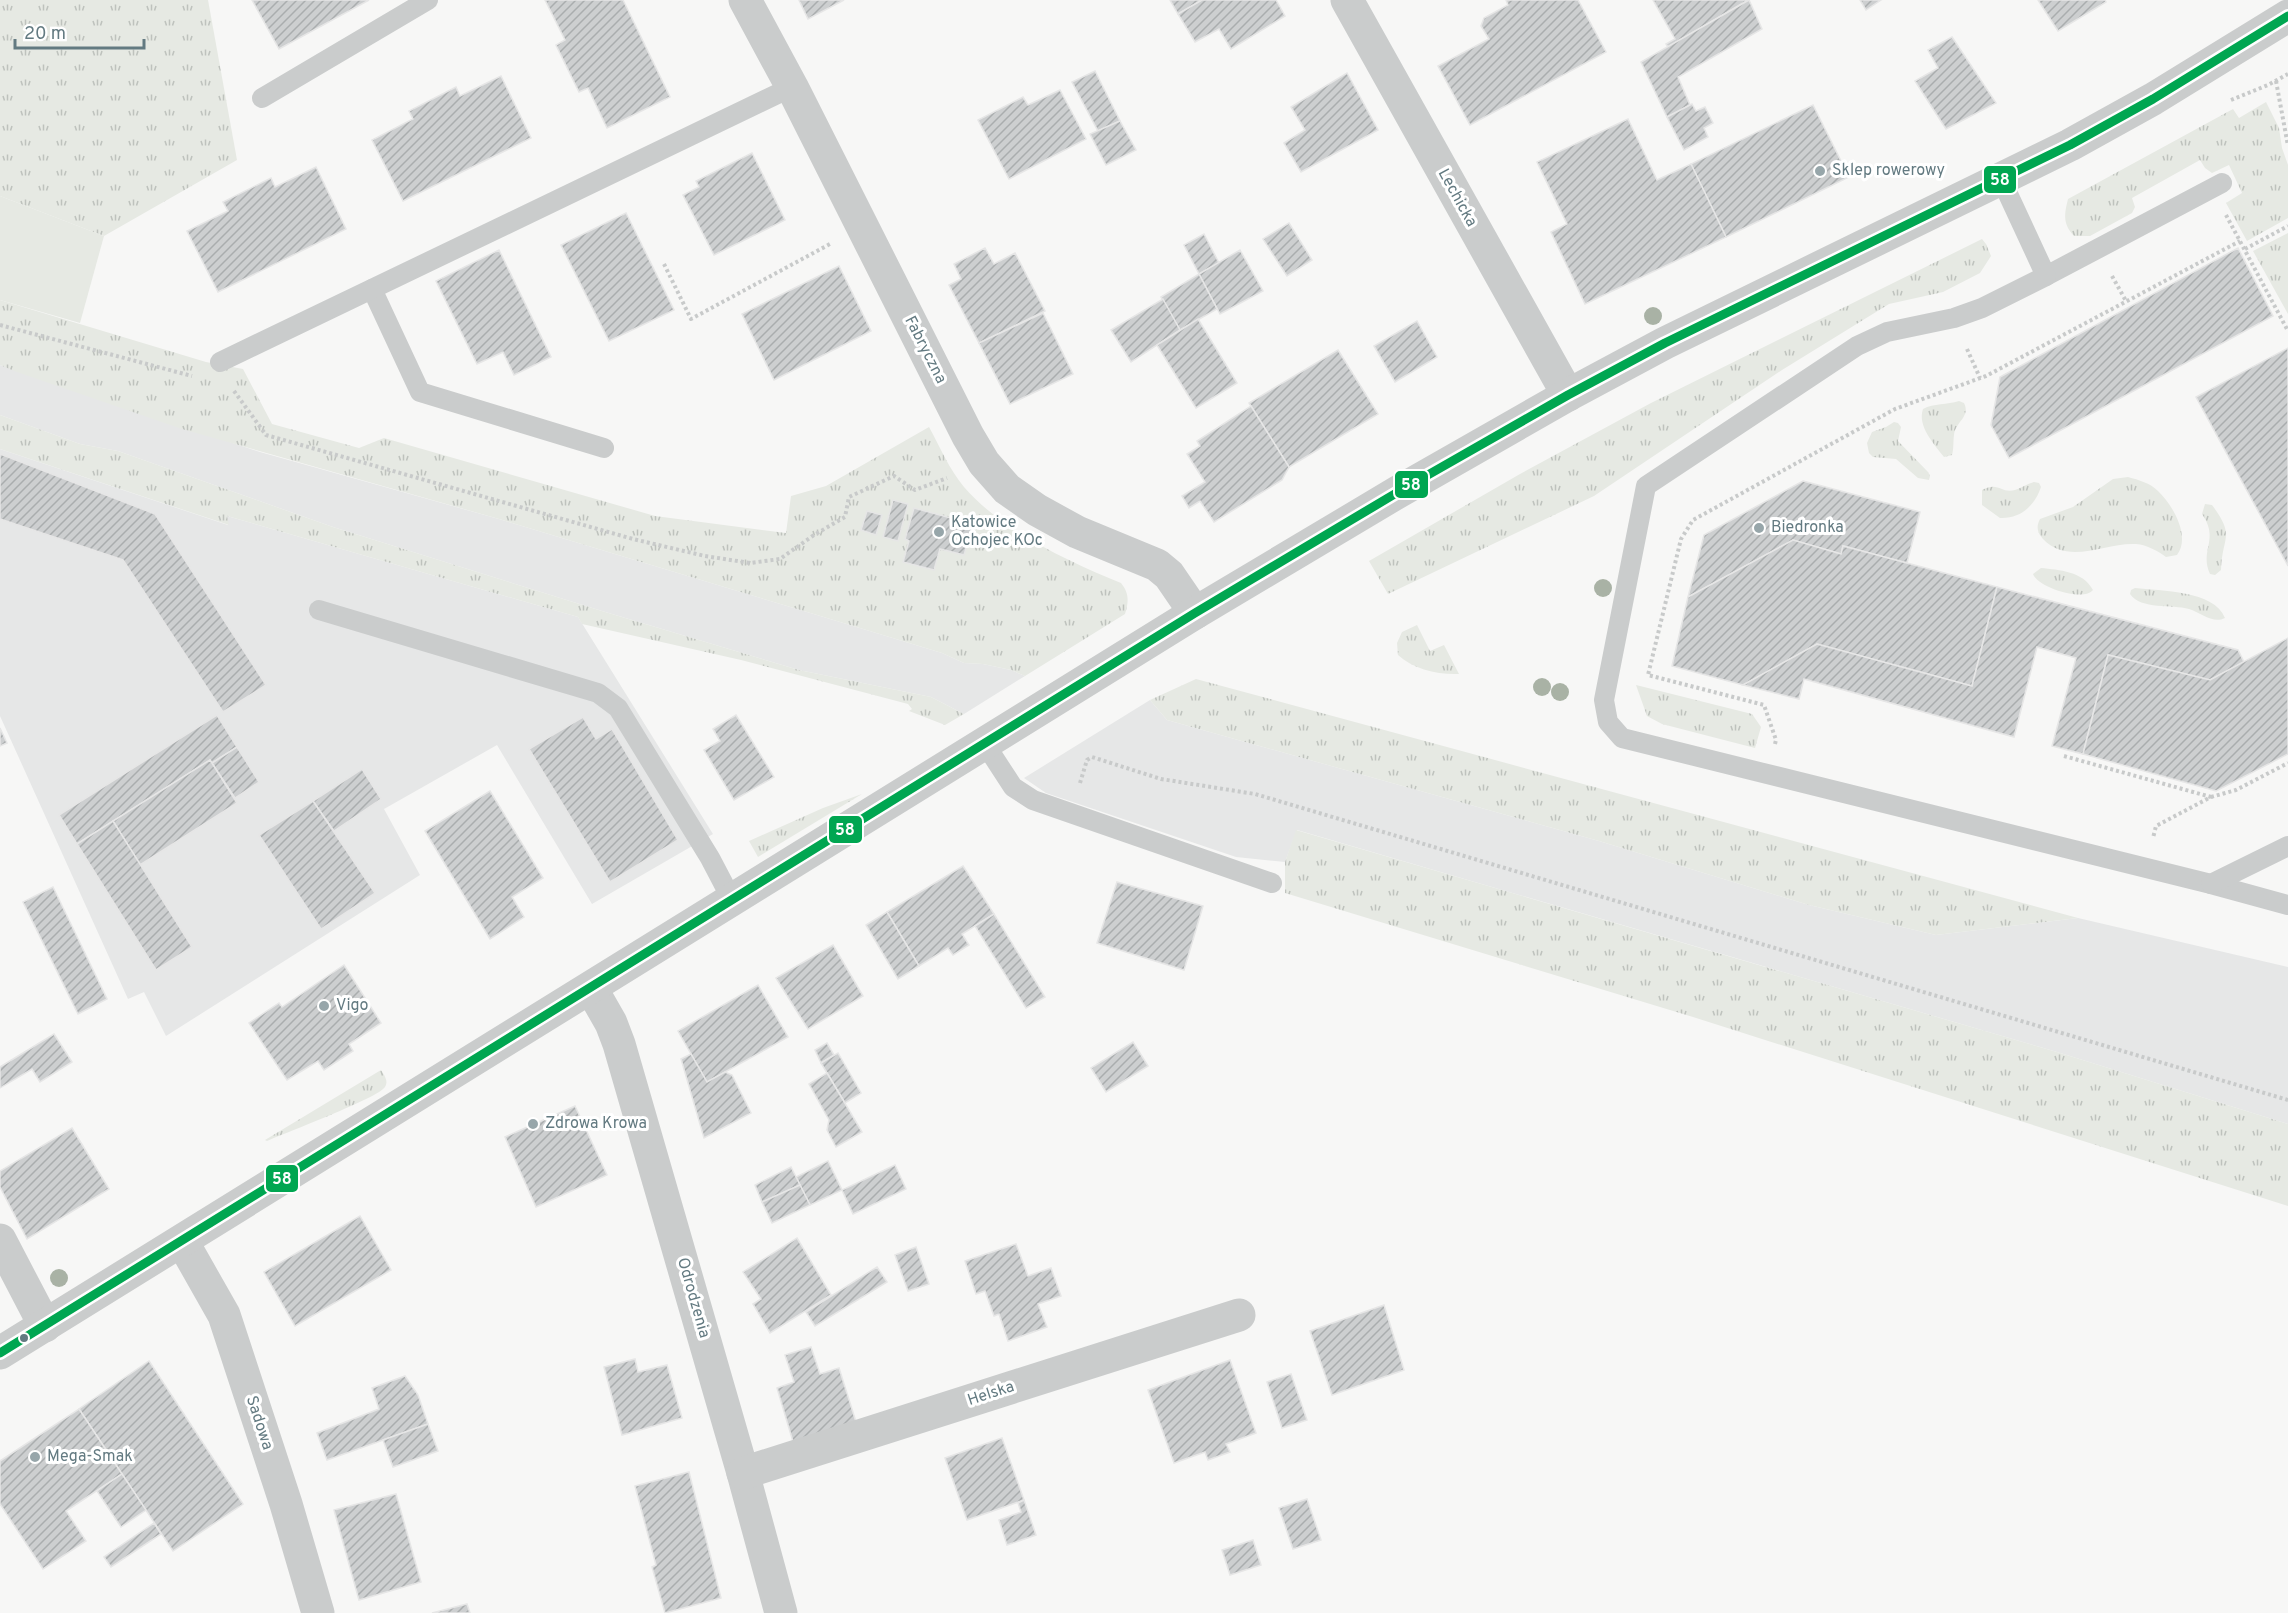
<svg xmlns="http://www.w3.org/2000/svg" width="2288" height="1613" viewBox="0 0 2288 1613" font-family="Overpass,sans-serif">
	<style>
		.built { fill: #e6e7e7 }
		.grass { fill: url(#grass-tufts) }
		.garden { fill: #e6e9e3 }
		.building { fill: url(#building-hatch); stroke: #e6e6e6; stroke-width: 1.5 }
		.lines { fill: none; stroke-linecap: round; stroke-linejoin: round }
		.path { stroke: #c8caca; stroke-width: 4; stroke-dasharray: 3 3; stroke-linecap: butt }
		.service { stroke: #cacccc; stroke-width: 20 }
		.minor { stroke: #cacccc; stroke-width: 33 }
		.tertiary { stroke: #cacccc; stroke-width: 33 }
		.bus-1-casing { stroke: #fff; stroke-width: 14 }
		.bus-1 { stroke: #00a651; stroke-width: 9 }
		.tree { fill: #a9b2a5 }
		.poi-dot { fill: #97a6aa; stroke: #fff; stroke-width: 2 }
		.bus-dot { fill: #637a81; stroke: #fff; stroke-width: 2 }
		.labels { text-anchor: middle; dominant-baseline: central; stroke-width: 6; stroke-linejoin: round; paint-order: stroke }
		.poi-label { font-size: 16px; fill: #637a81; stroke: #fff; text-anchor: start }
		.street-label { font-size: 16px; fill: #637a81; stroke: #fff }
		.line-badge { stroke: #fff; stroke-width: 2 }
		.badge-label { font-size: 16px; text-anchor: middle; font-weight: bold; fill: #fff }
	</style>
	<defs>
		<pattern id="grass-tufts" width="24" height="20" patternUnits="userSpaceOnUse" patternTransform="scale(1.5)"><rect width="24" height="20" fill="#e6e9e3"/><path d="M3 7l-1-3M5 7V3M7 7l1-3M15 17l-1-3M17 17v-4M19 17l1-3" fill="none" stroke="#bec2bd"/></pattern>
		<pattern id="building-hatch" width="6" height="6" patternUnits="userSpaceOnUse" patternTransform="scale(1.5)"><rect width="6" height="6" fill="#cdcfd0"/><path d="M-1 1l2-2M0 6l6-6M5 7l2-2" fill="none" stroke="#aaadae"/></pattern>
	</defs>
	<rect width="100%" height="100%" fill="#f7f7f6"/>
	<!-- built -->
	<g class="built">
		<path d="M0 365 260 452 499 519 817 615 942 653 964 663 983 664 1011 670 1025 676 964 714 931 697 799 670 602 611 333 527 118 451 80 444 0 415Z"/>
		<path d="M0 449 228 525 227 516 578 617 713 834 592 904 497 745 384 809 420 875 166 1036 144 992 128 999 0 716Z"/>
		<path d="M1150 700 1167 720 1599 841 1809 905 1936 935 2078 918 2288 967V1124L2057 1052 1297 830 1285 862 1236 857 1046 793 1024 778Z"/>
	</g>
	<!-- grass -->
	<g class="grass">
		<path d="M0 0H208L237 160 104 236 0 196Z"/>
		<path d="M2266 102 2279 128 2282 148 2288 165V218L2247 241 2226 203 2242 193 2229 165 2212 173 2205 168 2200 160 2132 198 2135 207 2132 213 2090 236H2074C2063 224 2064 215 2068 199L2233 109 2239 118Z"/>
		<path d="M2288 233V314L2253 251Z"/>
		<path d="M1982 239 1986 244 1991 256 1980 273 1943 292 1889 304 1782 370 1594 496 1388 594 1369 561 1520 474 1651 403Z"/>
		<path d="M0 300 206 362 243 369 272 424 359 448 384 438 655 516 786 533 791 496 826 486 929 427C940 447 949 469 964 487 1002 531 1068 561 1121 583 1129 593 1129 601 1125 614L1025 676 1011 670 983 664 964 663 942 653 817 615 499 519 182 429 17 372 0 365Z"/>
		<path d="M1959 401 1964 403C1971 417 1955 422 1954 435 1953 442 1954 448 1952 455L1944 457C1934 444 1917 426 1923 409 1934 403 1947 405 1959 401Z"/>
		<path d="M0 415 80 444 118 451 333 527 602 611 799 670 931 697 964 714 945 725 909 711 912 709 908 704 741 660 582 624 578 617 227 516 229 525 0 449Z"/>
		<path d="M1894 422 1898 423 1901 427 1898 441 1928 472 1930 476 1929 480 1918 478 1896 459 1873 457 1869 453 1867 443 1872 432 1886 427Z"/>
		<path d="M2128 477C2139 480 2150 483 2158 491 2173 505 2191 537 2177 555L2166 557C2158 551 2147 545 2136 544 2106 542 2069 566 2043 539 2037 532 2036 527 2040 519L2073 507 2113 479Z"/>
		<path d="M2034 482 2039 483 2041 487C2035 505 2021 519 2000 518L1982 505V490C1999 481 2001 494 2015 490 2021 488 2027 484 2034 482Z"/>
		<path d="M2205 504 2212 505C2236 537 2222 536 2221 570L2215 575 2210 574C2199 550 2220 540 2202 514Z"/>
		<path d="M2041 568C2059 570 2083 571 2093 590 2084 602 2038 588 2033 574Z"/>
		<path d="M2135 588C2161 591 2214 590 2225 618 2213 624 2201 613 2189 609 2172 604 2141 610 2130 594L2131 590Z"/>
		<path d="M1417 625 1430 651 1444 645 1459 674C1438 675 1413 669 1398 655L1397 643 1402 632Z"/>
		<path d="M1196 679 2078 918 1936 935 1809 905 1599 841 1167 720 1150 700Z"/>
		<path d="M1636 685 1752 714 1761 727 1755 748 1662 724 1647 716Z"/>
		<path d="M862 794 758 857 749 841 823 808Z"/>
		<path d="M1296 830 2057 1052 2288 1124V1206L1693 1017 1285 893V862Z"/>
		<path d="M381 1070C384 1075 389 1081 385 1087 378 1098 285 1133 267 1141L265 1140Z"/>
	</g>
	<!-- garden -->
	<path class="garden" d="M0 196 104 236 80 323 0 300Z"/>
	<!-- building -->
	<g class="building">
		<path d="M252 0H369L279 49Z"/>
		<path d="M545 0H623L670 97 607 128 588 88 579 92 556 45 565 40Z"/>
		<path d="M799 0H844L808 19Z"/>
		<path d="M1170 0H1202L1178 14Z"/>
		<path d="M1202 0H1276L1285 16 1231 49 1219 29 1195 42 1178 14Z"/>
		<path d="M1506 0H1578L1606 52 1470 125 1438 66 1489 39 1481 26 1484 18 1508 5Z"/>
		<path d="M1653 0H1748L1668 47 1666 44 1675 39Z"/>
		<path d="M1749 0 1762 29 1678 77 1690 105 1667 117 1641 62Z"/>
		<path d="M1860 0H1881L1866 10Z"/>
		<path d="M2038 0H2105L2106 2 2058 31Z"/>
		<path d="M1952 37 1996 103 1946 129 1915 81 1938 68 1928 50Z"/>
		<path d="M1095 71 1120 121 1098 131 1072 82Z"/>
		<path d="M1347 73 1378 130 1301 172 1284 143 1305 130 1291 107Z"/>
		<path d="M501 76 531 138 403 201 372 140 413 119 409 111 456 87 460 96Z"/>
		<path d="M1060 90 1086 139 1009 179 978 120 1023 97 1028 105Z"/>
		<path d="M1692 104 1696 111 1705 107 1713 123 1704 128 1708 137 1684 150 1667 117Z"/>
		<path d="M1813 105 1849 177 1726 237 1691 164Z"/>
		<path d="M1628 119 1657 180 1691 164 1726 237 1585 304 1551 232 1567 224 1537 162Z"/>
		<path d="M1120 121 1136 150 1106 165 1090 134Z"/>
		<path d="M752 153 785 220 714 255 683 195 699 187 696 181Z"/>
		<path d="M316 167 346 229 218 292 187 231 228 211 223 202 271 178 275 187Z"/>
		<path d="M626 213 674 310 609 341 561 245Z"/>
		<path d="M1289 223 1312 260 1287 276 1263 239Z"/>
		<path d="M1204 234 1219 263 1199 274 1184 245Z"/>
		<path d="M985 248 994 264 1015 253 1045 311 979 343 949 285 961 279 954 264Z"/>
		<path d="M2238 248 2273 316 2009 458 1991 425 2000 377Z"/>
		<path d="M499 250 551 357 514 375 503 352 477 364 436 281Z"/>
		<path d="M1240 250 1263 291 1220 314 1199 274Z"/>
		<path d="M839 266 871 331 774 380 742 314Z"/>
		<path d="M1199 274 1217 309 1180 330 1161 297Z"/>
		<path d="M1163 299 1180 330 1131 362 1111 330Z"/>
		<path d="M1043 313 1073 374 1010 404 979 343Z"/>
		<path d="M1198 319 1237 383 1196 408 1157 345Z"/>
		<path d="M1417 321 1437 357 1395 382 1374 346Z"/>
		<path d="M2288 348V566L2196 397Z"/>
		<path d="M1338 350 1378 414 1289 467 1249 403Z"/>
		<path d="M1251 406 1289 467 1282 480 1214 522 1200 501 1189 508 1182 496 1205 482 1187 454 1200 446 1197 441Z"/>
		<path d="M0 454 155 514 266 685 223 712 123 560 0 519Z"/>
		<path d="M1803 481 1920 512 1907 563 1843 546 1841 554 1793 540 1688 597 1704 535Z"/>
		<path d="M893 500 908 504 898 541 883 537Z"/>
		<path d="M914 508 973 524 964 555 940 549 934 570 903 562 909 541 905 539Z"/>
		<path d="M867 511 882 515 876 535 861 530Z"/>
		<path d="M1793 540 1841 554 1843 546 1997 587 1972 686 1817 644 1743 685 1672 666 1688 597Z"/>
		<path d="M1997 587 2238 650 2244 662 2210 680 2108 655 2083 754 2052 746 2076 658 2037 647 2014 737 1804 679 1799 699 1743 685 1817 644 1972 686Z"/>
		<path d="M2288 638V754L2216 791 2083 754 2108 655 2210 680Z"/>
		<path d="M217 715 237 747 212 763 210 760 77 844 59 815Z"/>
		<path d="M736 715 774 777 734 800 704 750 720 741 713 729Z"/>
		<path d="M583 717 596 739 612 729 678 840 610 882 529 749Z"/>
		<path d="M0 728 7 743 0 746Z"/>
		<path d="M237 747 259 782 235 798 212 763Z"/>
		<path d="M210 760 237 803 140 865 113 821Z"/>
		<path d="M362 769 381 799 334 831 313 801Z"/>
		<path d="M490 791 543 878 512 897 524 917 490 939 425 831Z"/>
		<path d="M313 801 375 893 321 929 259 835Z"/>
		<path d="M113 821 192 947 156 970 77 844Z"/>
		<path d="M963 866 994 914 962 934 969 945 953 955 948 948 919 966 887 912Z"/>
		<path d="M1117 882 1203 906 1184 970 1097 943Z"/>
		<path d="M53 887 107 999 78 1014 23 902Z"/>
		<path d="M887 912 919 966 898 979 866 925Z"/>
		<path d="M994 914 1045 997 1026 1008 975 926Z"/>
		<path d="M833 945 863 996 808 1029 776 978Z"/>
		<path d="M344 965 381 1023 349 1044 353 1051 324 1070 318 1061 287 1080 249 1023 279 1003 282 1007Z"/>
		<path d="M758 985 788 1037 707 1082 678 1031Z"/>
		<path d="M54 1034 72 1062 40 1082 32 1069 0 1088V1067Z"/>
		<path d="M1133 1042 1148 1066 1106 1092 1091 1068Z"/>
		<path d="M827 1043 834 1055 821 1063 815 1050Z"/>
		<path d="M838 1053 861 1093 845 1103 821 1063Z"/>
		<path d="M691 1054 707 1082 725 1072 732 1075 751 1113 704 1138 681 1059Z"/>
		<path d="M827 1073 862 1132 836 1147 827 1130 829 1120 809 1084Z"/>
		<path d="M575 1106 607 1175 536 1207 505 1137Z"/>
		<path d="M72 1128 109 1189 27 1239 0 1187V1171Z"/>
		<path d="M828 1161 842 1190 810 1205 796 1177Z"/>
		<path d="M895 1165 906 1189 853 1214 842 1190Z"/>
		<path d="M791 1167 800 1185 762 1202 755 1185Z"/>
		<path d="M800 1185 810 1205 772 1223 762 1202Z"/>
		<path d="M360 1216 391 1270 295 1326 264 1272Z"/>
		<path d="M797 1238 831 1295 770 1333 753 1304 761 1299 743 1272Z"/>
		<path d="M1016 1244 1028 1276 1051 1268 1061 1296 1038 1304 1047 1327 1008 1341 999 1314 994 1316 985 1291 976 1294 965 1261Z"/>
		<path d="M916 1247 929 1284 908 1291 895 1255Z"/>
		<path d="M877 1267 887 1282 815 1326 806 1312Z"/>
		<path d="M1384 1305 1404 1370 1332 1395 1310 1331Z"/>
		<path d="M811 1347 820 1374 839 1368 857 1425 794 1445 777 1388 794 1382 785 1355Z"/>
		<path d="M635 1359 638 1372 667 1365 682 1418 622 1435 604 1367Z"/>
		<path d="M1230 1360 1256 1433 1226 1444 1230 1452 1208 1460 1205 1452 1174 1463 1148 1390Z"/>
		<path d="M149 1361 243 1504 173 1551 79 1409Z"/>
		<path d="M1291 1374 1307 1420 1282 1428 1267 1382Z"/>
		<path d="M405 1376 418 1395 428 1424 327 1460 317 1433 379 1409 372 1388Z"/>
		<path d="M79 1409 122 1474 66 1511 86 1541 43 1569 0 1504V1461Z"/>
		<path d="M428 1424 438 1451 393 1467 383 1440Z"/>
		<path d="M1002 1438 1024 1500 967 1520 945 1458Z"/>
		<path d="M689 1472 721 1598 665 1613 652 1567 656 1565 635 1486Z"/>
		<path d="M122 1474 146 1510 121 1527 97 1491Z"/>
		<path d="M396 1494 421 1582 359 1600 334 1510Z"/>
		<path d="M1307 1499 1321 1540 1293 1549 1279 1508Z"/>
		<path d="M1024 1500 1036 1535 1007 1545 999 1520 1021 1512 1018 1503Z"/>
		<path d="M154 1523 161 1534 111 1567 104 1557Z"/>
		<path d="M1253 1540 1261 1565 1230 1575 1222 1550Z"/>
		<path d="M467 1604 470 1613H432Z"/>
	</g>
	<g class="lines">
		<!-- path -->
		<g class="path">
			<path d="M2276 81 2288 146"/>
			<path d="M2231 100 2268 85 2288 74"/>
			<path d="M2226 215 2288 331"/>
			<path d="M2245 249 2288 226"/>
			<path d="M664 264 691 319 830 244"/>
			<path d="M2112 276 2126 301"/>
			<path d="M0 325 192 376"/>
			<path d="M1967 349 1980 378"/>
			<path d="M234 391 266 435 633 539 705 556 750 563 780 559 814 535 845 517 849 497 894 476 915 490 947 478"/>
			<path d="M1775 744 1776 740 1764 705 1648 675 1681 539 1693 520 1895 409 1986 376 2240 241"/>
			<path d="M2064 756 2211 797 2156 826 2153 838"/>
			<path d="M1080 783 1087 760 1092 757 1161 779 1255 794 2288 1100"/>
			<path d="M2211 797 2236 790 2288 763"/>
		</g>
		<!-- service -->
		<g class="service">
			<path d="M262 98 428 0"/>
			<path d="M2001 179 2046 276 2222 183"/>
			<path d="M2046 276 1982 308 1954 318 1887 332 1857 346 1646 486 1604 700 1608 722 1622 738 2211 884 2288 905"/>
			<path d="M372 289 420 392 604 448"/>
			<path d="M220 362 792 87"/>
			<path d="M319 610 598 693 618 708 710 858 732 900"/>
			<path d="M985 744 1013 787 1033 800 1272 883"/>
			<path d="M2211 884 2288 846"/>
		</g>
		<!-- minor -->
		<g class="minor">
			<path d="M745 0 792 87 968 436 984 463 1007 489 1037 510 1077 532 1157 565 1169 575 1195 613"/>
			<path d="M1347 0 1568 395"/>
			<path d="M591 988 611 1023 619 1044 743 1473 781 1613"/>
			<path d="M0 1240 45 1326"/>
			<path d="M182 1241 224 1315 286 1504 318 1613"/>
			<path d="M743 1473 1239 1315"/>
		</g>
		<!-- tertiary -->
		<path class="tertiary" d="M0 1353 1195 613 1398 492 1568 395 1665 343 2070 145 2153 99 2288 16"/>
		<!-- bus-1 casing -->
		<g class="bus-1-casing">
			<path id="bus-1" d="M0 1353 1195 613 1398 492 1568 395 1665 343 2070 145 2153 99 2288 16"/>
		</g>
		<!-- bus-1 -->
		<use href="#bus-1" class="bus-1"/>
	</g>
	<!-- trees -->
	<g class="tree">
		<circle cx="1653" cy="316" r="9"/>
		<circle cx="1603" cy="588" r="9"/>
		<circle cx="1542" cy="687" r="9"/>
		<circle cx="1560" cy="692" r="9"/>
		<circle cx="59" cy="1278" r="9"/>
	</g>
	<!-- markers -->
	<g class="poi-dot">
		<circle cx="1820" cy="171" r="6"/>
		<circle cx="1759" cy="528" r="6"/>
		<circle cx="939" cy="532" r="6"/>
		<circle cx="324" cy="1006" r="6"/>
		<circle cx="533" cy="1124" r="6"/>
		<circle cx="35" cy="1457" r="6"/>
	</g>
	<circle class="bus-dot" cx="24" cy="1338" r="5"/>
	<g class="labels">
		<!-- poi labels -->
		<g class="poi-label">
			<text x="1832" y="171">Sklep rowerowy</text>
			<text x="951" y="523">Katowice<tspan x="951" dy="18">Ochojec KOc</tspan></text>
			<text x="1771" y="528">Biedronka</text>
			<text x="336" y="1006">Vigo</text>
			<text x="545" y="1124">Zdrowa Krowa</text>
			<text x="47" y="1457">Mega-Smak</text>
		</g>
		<!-- street labels -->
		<g class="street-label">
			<text transform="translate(1457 198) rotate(61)">Lechicka</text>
			<text transform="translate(925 350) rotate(63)">Fabryczna</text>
			<text transform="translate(693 1298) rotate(74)">Odrodzenia</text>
			<text transform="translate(991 1394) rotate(-18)">Helska</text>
			<text transform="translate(259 1423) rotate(72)">Sadowa</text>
		</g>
	</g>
	<g class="line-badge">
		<rect x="1983" y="165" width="34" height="29" rx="6" fill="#00a651"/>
		<rect x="1394" y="470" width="35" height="29" rx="6" fill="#00a651"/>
		<rect x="828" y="815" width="35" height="29" rx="6" fill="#00a651"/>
		<rect x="265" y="1164" width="34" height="29" rx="6" fill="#00a651"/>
	</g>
	<g class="badge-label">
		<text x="2000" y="185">58</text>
		<text x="1411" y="490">58</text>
		<text x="845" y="835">58</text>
		<text x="282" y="1184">58</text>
	</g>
	<!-- scale -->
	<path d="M15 39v9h129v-9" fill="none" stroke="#637a81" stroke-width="3"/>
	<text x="24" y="39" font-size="18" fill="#637a81" stroke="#ffffff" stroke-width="4.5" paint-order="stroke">20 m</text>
</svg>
